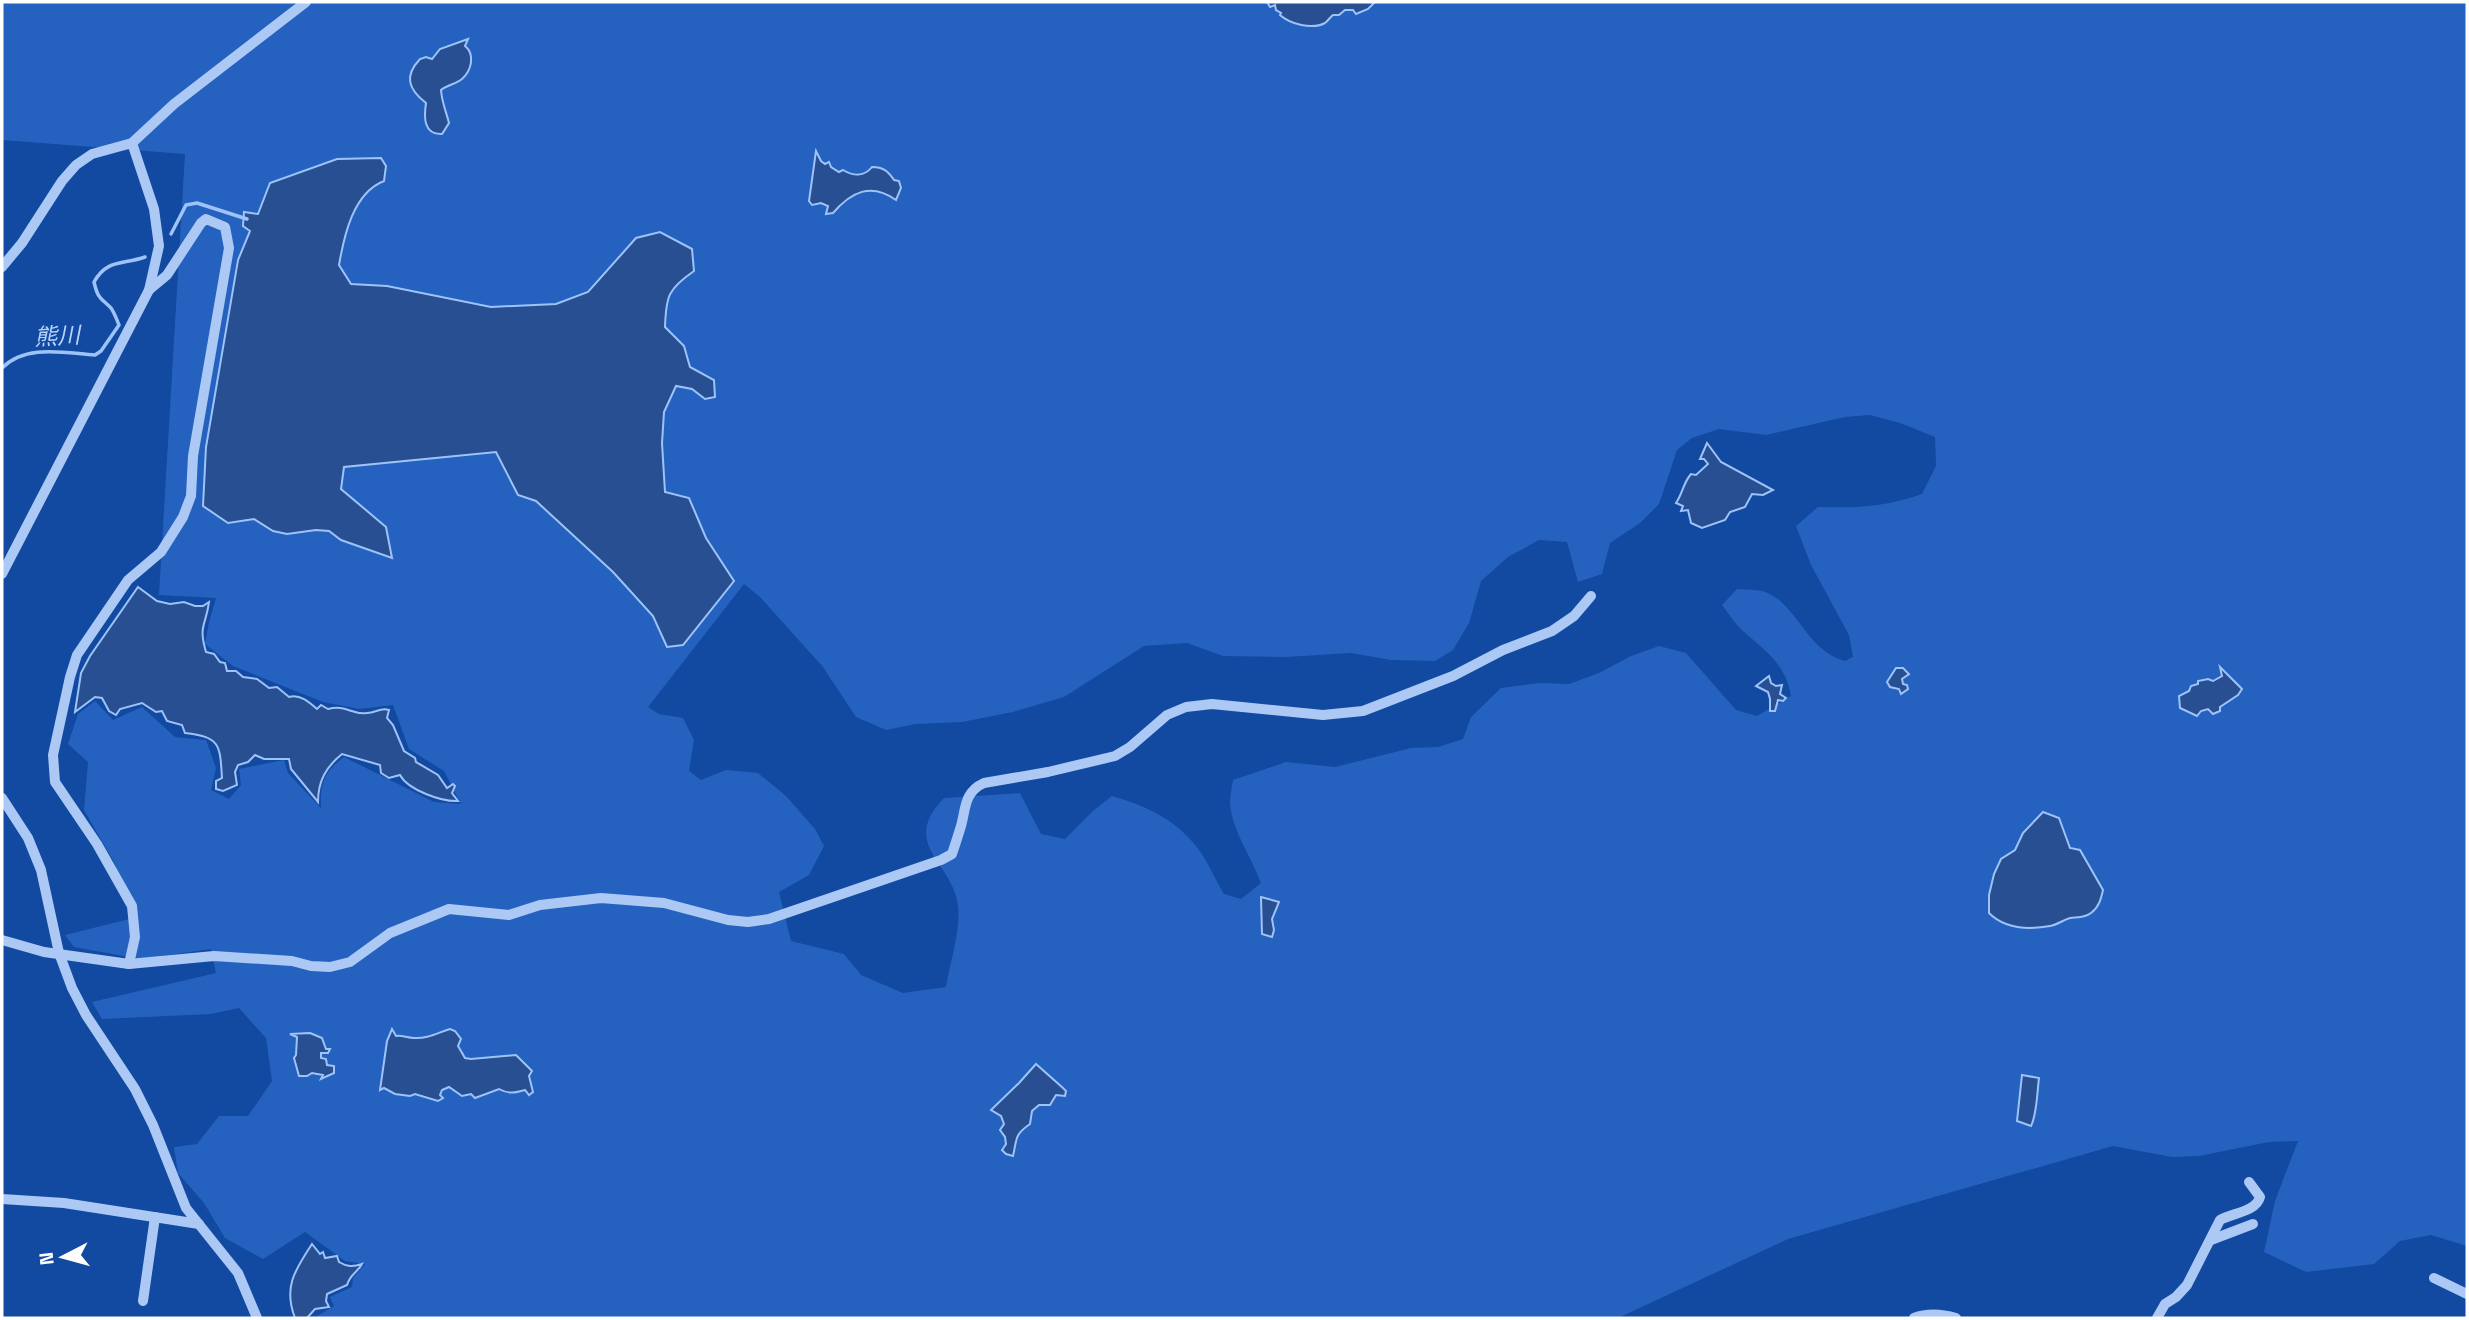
<svg xmlns="http://www.w3.org/2000/svg" width="2469" height="1320" viewBox="0 0 2469 1320" font-family="'Space Grotesk','Noto Sans JP',sans-serif">
	<style>
		.green { fill: #2562bf; fill-rule: evenodd }
		.water { fill: #274f91; stroke: #9ec3f8; stroke-width: 2 }
		.lines { fill: none; stroke-linecap: round; stroke-linejoin: round }
		.stream { stroke: #9ec3f8; stroke-width: 3.5 }
		.minor { stroke: #acc9f5; stroke-width: 10 }
		.labels { text-anchor: middle; dominant-baseline: central; stroke-width: 6; stroke-linejoin: round; paint-order: stroke }
		.water-label { font-size: 23px; font-style: italic; fill: #b9d4fb; stroke: #1249a1 }
	</style>
	<rect width="100%" height="100%" fill="#1249a1"/>
	<!-- green -->
	<path class="green" d="M2 2H2467V1246L2431 1235 2400 1241 2374 1264 2306 1272 2264 1252 2275 1201 2298 1141 2269 1142 2199 1156 2172 1157 2113 1146 1788 1239 1618 1318H314L334 1306 330 1297 352 1287 353 1278 365 1264 345 1261 305 1232 263 1259 225 1238 204 1203 178 1173 174 1147 197 1144 219 1116H248L272 1081 266 1038 239 1008 211 1014 102 1019 92 1002 216 973 211 949 140 959 74 947 65 935 137 917 114 862 84 810 88 762 68 744 78 714 95 701 113 720 142 707 175 737 206 740 216 768 211 790 229 799 241 785 239 769 284 760 288 773 321 808C320 783 324 772 344 757L434 802 461 804 444 771 409 749 393 705 359 709 323 702 233 666 205 644 209 622 216 598 159 595 185 154 2 140ZM384 181C353 193 344 236 339 265L351 284 387 286 491 307 556 304 588 292 636 238 675 284 666 301 665 327 684 346 690 367 713 380 705 398 692 389 676 385 664 412 662 443 665 492 689 498 706 538 734 581 667 647 653 616 613 572 536 501 518 495 496 452 344 467 341 489 386 527 392 558 341 540 329 531 316 530 287 534 273 531 254 519 228 523 203 506 206 447 237 260 250 231 244 212 258 214ZM1870 415 1900 423 1935 437 1936 466 1922 494C1885 507 1856 508 1818 507L1796 526 1811 565 1849 635 1853 657 1845 661C1805 650 1798 604 1765 592 1757 589 1746 590 1737 589L1722 605C1729 614 1735 624 1743 631 1766 651 1786 665 1791 696L1757 716 1736 710 1686 653 1659 646 1631 656 1599 673 1569 684 1540 683 1501 688 1471 717 1463 739 1438 747 1411 748 1335 767 1286 762 1233 780C1232 787 1230 795 1230 803 1232 831 1251 856 1261 883L1241 899 1224 894C1215 880 1209 863 1199 850 1177 820 1147 806 1112 796L1093 811 1065 839 1041 834 1020 793 944 798C899 845 952 861 958 905 961 929 950 963 946 987L903 993 861 975 844 954 791 941 779 892 809 875 824 846 815 829 786 796 758 773 726 770 701 780 689 771 694 740 683 718 659 714 648 707 744 584 760 597 823 667 856 717 886 730 916 724 962 722 1013 712 1064 697 1144 646 1187 643 1223 656 1286 657 1351 653 1391 660 1435 661 1453 650 1469 623 1481 581 1508 557 1539 540 1567 542 1578 582 1602 574 1610 543 1640 523 1659 504 1677 450 1692 438 1719 429 1766 435 1845 417Z"/>
	<!-- water -->
	<g class="water">
		<path d="M1267 2H1375L1368 9 1356 14 1353 10H1345L1339 15H1333C1330 17 1328 21 1325 23 1312 30 1290 24 1280 15L1281 13 1276 10 1275 5 1270 7Z"/>
		<path d="M468 39 465 46C475 54 472 70 462 79 456 84 447 85 441 90 442 103 446 111 449 123L442 134C423 135 424 116 426 103 408 89 404 76 420 59L426 57 432 59 440 49Z"/>
		<path d="M816 151 821 161 825 164 829 162 831 167 839 172 843 170C853 176 864 177 872 167 883 167 888 171 894 180L899 181 901 188 896 200C871 182 851 192 833 213L826 214 828 206 821 203 812 205 809 201Z"/>
		<path d="M381 158 386 166 384 181C353 193 344 236 339 265L351 284 387 286 491 307 556 304 588 292 636 238 660 232 692 249 694 271C668 289 666 296 665 327L684 346 690 367 714 380 715 397 705 399 692 389 676 386 664 412 662 443 665 492 689 498 706 538 734 581 683 645 667 647 653 616 613 572 536 501 518 495 496 452 344 467 341 489 386 527 392 558 341 540 329 531 316 530 287 534 273 531 254 519 228 523 203 506 206 447 238 260 250 231 243 226 244 212 258 214 270 183 337 159Z"/>
		<path d="M1707 443 1721 462 1773 490 1763 495 1752 494 1745 507 1730 512 1725 520 1702 528 1691 523 1688 510 1681 511 1683 506 1676 503C1683 493 1683 483 1691 474L1696 475 1708 464 1704 459H1700Z"/>
		<path d="M138 587 157 601 170 604 184 602 195 606H203L209 602C206 626 198 625 206 652L214 654 220 662 225 663 227 671H236L243 677 257 679 269 688 277 687 289 697C300 694 309 702 317 709L321 705 328 709C346 704 351 715 367 713 376 713 380 707 389 710L387 718 393 725 404 751 415 758 416 762 438 775 447 788 453 784 455 786 452 793 458 801C442 802 408 790 400 775L389 778 381 773 380 765 342 754C326 767 318 781 318 802L291 769 289 759H264L255 755 248 762 238 765 235 772 237 785 223 791 216 789V781L222 778C220 744 220 737 185 733L182 725 167 721 162 711 156 712 142 703 120 709 116 715 109 711 102 698 95 697 75 712 81 673 90 656Z"/>
		<path d="M2220 667 2242 689 2238 695 2220 707V711L2213 714 2208 709 2201 711 2197 716 2180 708 2179 696 2189 691 2191 686 2198 684V681L2208 679 2213 681 2222 676Z"/>
		<path d="M1896 668H1903L1909 674 1902 679 1903 684 1907 685 1908 689 1901 694 1899 689 1890 687 1887 682Z"/>
		<path d="M1769 676 1771 683 1776 686 1782 685 1780 694 1786 698 1783 701 1778 700 1775 711H1770V699L1768 692 1756 686Z"/>
		<path d="M2043 812 2059 818 2070 848 2080 850 2103 890C2101 899 2099 907 2091 913 2085 918 2077 917 2070 918 2063 920 2057 925 2050 926 2028 930 2005 929 1989 913V895L1994 874 2001 859 2015 850 2023 833Z"/>
		<path d="M1261 897 1279 902 1272 919 1274 930 1272 937 1262 934Z"/>
		<path d="M392 1029 396 1036C402 1035 407 1038 414 1038 427 1039 437 1033 450 1029L455 1031 461 1039 458 1046 465 1058 471 1059 516 1055 532 1071 529 1076 533 1092 529 1095 525 1090C515 1093 508 1094 499 1089L475 1098 471 1094 462 1096 449 1087 442 1090 440 1095 443 1098 438 1101 415 1094 410 1096 395 1094 384 1088 380 1090 387 1041Z"/>
		<path d="M310 1033 322 1038 326 1049H330L328 1053H321V1058L326 1059 327 1065 334 1066V1073L321 1079 323 1075 312 1073 307 1076H299L294 1058 296 1055 297 1037 290 1034Z"/>
		<path d="M1036 1064 1063 1088 1066 1091 1065 1096 1056 1095 1050 1105H1039L1032 1111 1030 1124C1014 1135 1017 1139 1013 1156L1006 1154 1002 1150 1006 1144 1005 1137 1000 1130 1004 1124 1001 1116 991 1110 1019 1083Z"/>
		<path d="M2022 1075 2039 1078C2037 1093 2037 1114 2031 1126L2017 1121Z"/>
		<path d="M312 1244 320 1254 323 1252 325 1258 337 1256 339 1262C347 1267 353 1267 362 1264 358 1272 350 1274 347 1285L327 1294 326 1301 329 1307 315 1309 307 1318H295C283 1287 295 1270 312 1244Z"/>
	</g>
	<g class="lines">
		<!-- stream -->
		<g class="stream">
			<path d="M171 234 186 205 197 203 247 219"/>
			<path d="M2 368C26 344 64 353 95 355L101 351 119 325C117 320 114 312 111 308 100 297 98 299 94 282 107 259 122 265 145 257"/>
		</g>
		<!-- minor -->
		<g class="minor">
			<path d="M2 267 22 243 62 181 76 165 92 154 132 143 174 104 306 2"/>
			<path d="M2 574 149 290 159 246 154 209 132 143"/>
			<path d="M2 798 28 838 41 870 59 953 72 988 86 1015 135 1089 153 1125 186 1208 238 1273 257 1318"/>
			<path d="M2 940 44 952 129 964 214 956 292 961 311 966 330 967 350 962 390 933 449 909 509 915 540 905 601 898 664 903 728 920 748 922 769 919 941 860 952 854C955 845 958 836 961 826 966 808 964 792 984 783L1048 772 1115 756 1130 747 1167 715 1186 707 1212 704 1323 715 1363 711 1453 676 1503 650 1552 631 1574 616 1591 596"/>
			<path d="M129 964 135 937 132 906 97 844 55 782 53 755 70 677 77 655 128 580 161 552 183 517 191 496 193 456 229 248 225 227 206 219 201 223 167 275 149 290"/>
			<path d="M2 1199 64 1203 199 1224"/>
			<path d="M2211 1240 2253 1224"/>
			<path d="M2434 1278 2467 1294"/>
			<path d="M143 1301 155 1217"/>
			<path d="M1914 1318C1927 1313 1942 1314 1956 1318"/>
			<path d="M2157 1318 2165 1304 2176 1297 2187 1285 2220 1220C2232 1213 2256 1212 2260 1197L2249 1182"/>
		</g>
	</g>
	<g class="labels">
		<!-- water labels -->
		<g class="water-label">
			<text transform="translate(57 336) rotate(-3)">熊川</text>
		</g>
	</g>
	<!-- border -->
	<rect width="2469" height="1320" fill="none" stroke="#ffffff" stroke-width="7"/>
	<!-- north arrow -->
	<g transform="translate(63 1257) rotate(264)" stroke="#1249a1" stroke-width="5" paint-order="stroke">
	<path d="M0-5L12 26L0 18L-12 26Z" fill="#ffffff"/>
	<text y="-10" font-size="19" font-weight="bold" text-anchor="middle" fill="#ffffff">N</text>
	</g>
</svg>
